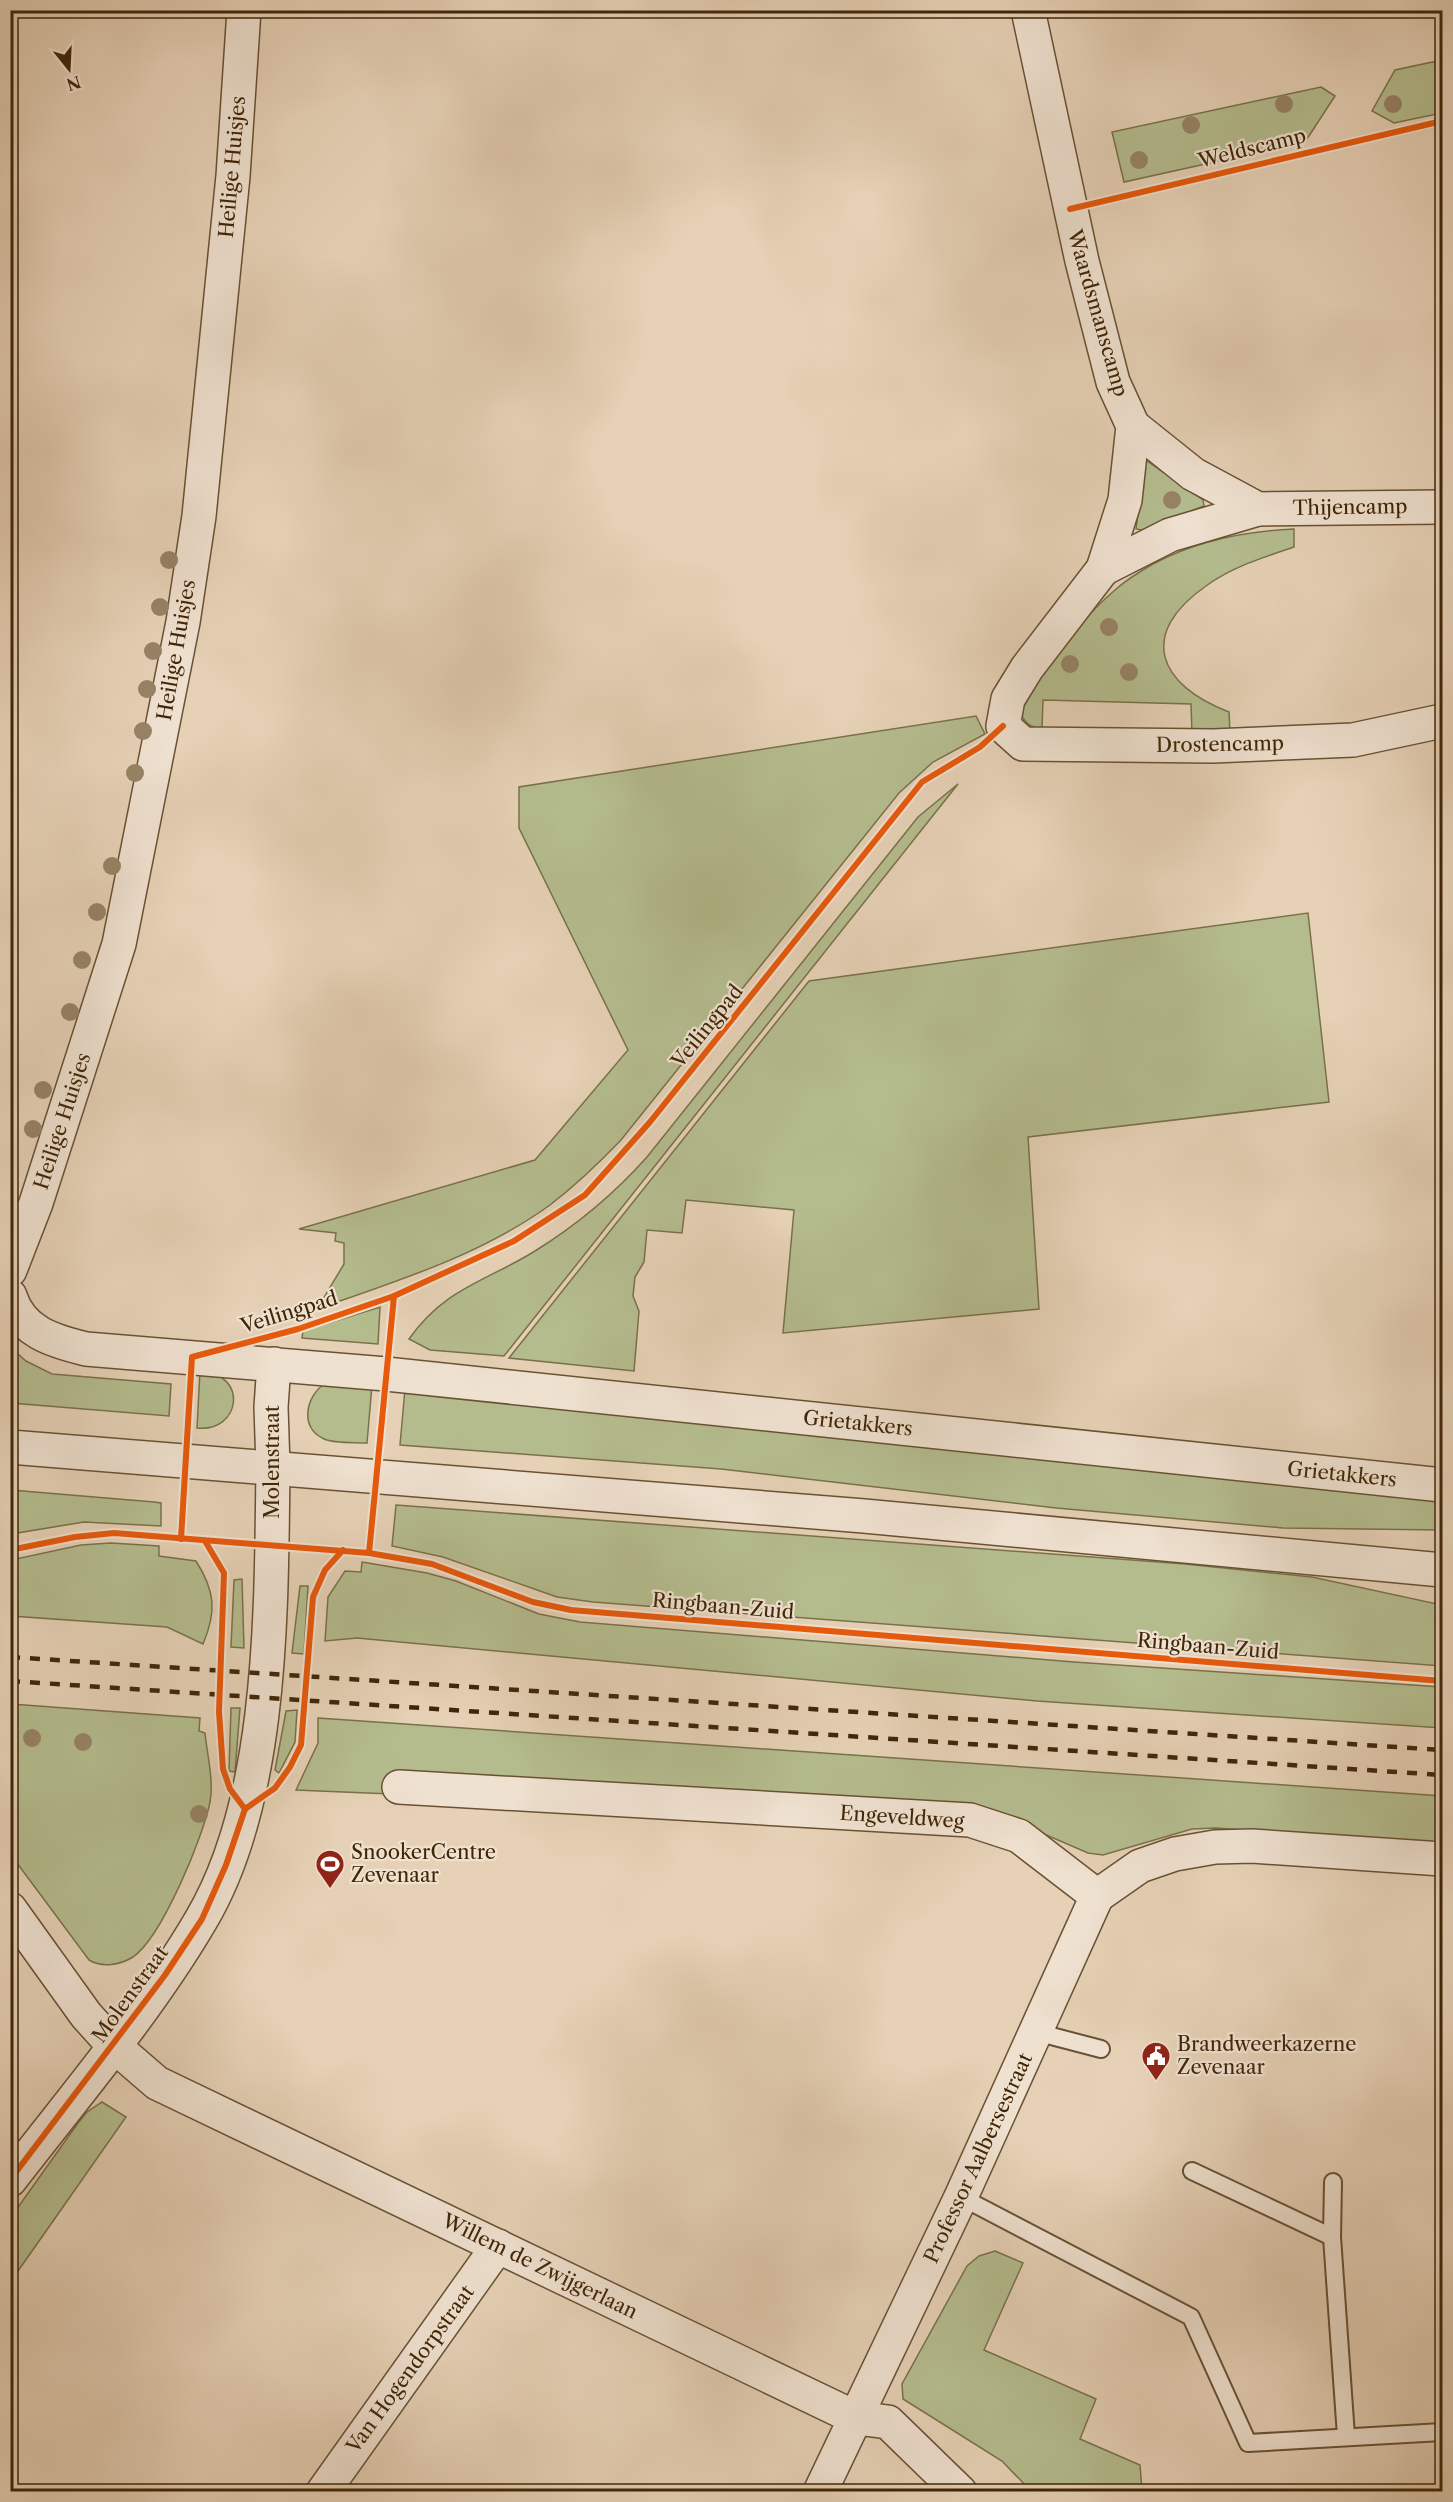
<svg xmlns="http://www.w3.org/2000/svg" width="1453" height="2502" viewBox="0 0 1453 2502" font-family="'Libre Caslon Text',serif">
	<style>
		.green { fill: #b4bc8e; stroke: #7a714a; stroke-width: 1.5 }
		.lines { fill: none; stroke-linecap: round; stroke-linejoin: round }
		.service-casing { stroke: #6a5133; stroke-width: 20 }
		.minor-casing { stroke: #6a5133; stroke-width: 36 }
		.tertiary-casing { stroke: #6a5133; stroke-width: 36 }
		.service { stroke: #efe1d0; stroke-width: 16 }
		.minor { stroke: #efe1d0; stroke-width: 33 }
		.tertiary { stroke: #efe1d0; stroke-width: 33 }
		.rail { stroke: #402607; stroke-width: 4.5; stroke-dasharray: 10 10; stroke-linecap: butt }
		.cycleway-casing { stroke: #efe1d0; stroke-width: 10 }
		.cycleway { stroke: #e8590c; stroke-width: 6 }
		.tree { fill: #978365 }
		.labels { text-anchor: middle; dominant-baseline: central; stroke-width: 4.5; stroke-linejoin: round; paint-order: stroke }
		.street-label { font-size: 20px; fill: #402607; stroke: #efe1d0 }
		.poi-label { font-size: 20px; fill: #402607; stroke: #efe1d0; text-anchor: start }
	</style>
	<rect width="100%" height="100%" fill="#e6d1b6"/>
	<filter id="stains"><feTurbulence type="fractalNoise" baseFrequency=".00333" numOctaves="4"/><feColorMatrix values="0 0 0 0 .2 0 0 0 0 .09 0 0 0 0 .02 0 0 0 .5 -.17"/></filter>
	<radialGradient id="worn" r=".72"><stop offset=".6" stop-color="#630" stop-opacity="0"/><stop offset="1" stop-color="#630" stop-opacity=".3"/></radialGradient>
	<!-- green -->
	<g class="green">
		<path d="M1442 60V113L1394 123 1372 111 1395 70Z"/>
		<path d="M1321 87 1335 96 1305 142 1124 182 1112 132Z"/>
		<path d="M1147 461 1203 500 1204 506 1142 530 1136 529 1145 462Z"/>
		<path d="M1294 529V547C1264 557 1232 567 1206 586 1137 634 1158 685 1229 712L1230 733 1192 734 1191 704 1043 700 1042 729C1024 727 1017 714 1022 697 1024 689 1033 681 1038 675 1062 645 1086 615 1115 590 1126 580 1139 572 1153 564 1196 541 1245 531 1294 529Z"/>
		<path d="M976 716 985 734 933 762 899 793 621 1140C599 1163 576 1185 550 1205 481 1255 397 1281 317 1309L344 1264V1243L335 1241 336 1233 299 1229 535 1160 628 1050 519 828V787Z"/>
		<path d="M958 784 504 1356 430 1350 409 1339C445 1288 485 1282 535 1251 577 1225 614 1194 647 1157L918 817Z"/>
		<path d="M1308 913 1329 1102 1028 1137 1039 1309 783 1333 794 1210 686 1200 682 1233 647 1230 644 1262 635 1277 633 1296 639 1311 634 1371 509 1358 809 981Z"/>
		<path d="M380 1307 378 1344 302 1338 303 1331Z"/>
		<path d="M11 1348 26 1361 52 1374 171 1384 169 1416 11 1403Z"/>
		<path d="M200 1371C250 1374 240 1433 197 1428Z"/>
		<path d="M324 1384 372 1385 367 1443C355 1442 335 1444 324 1439 299 1427 306 1397 324 1384Z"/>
		<path d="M405 1389 1442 1499V1530L1283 1528 1056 1508 721 1469 400 1445Z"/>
		<path d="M11 1490 154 1502 161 1503V1526L84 1522 11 1534Z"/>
		<path d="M396 1505 1185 1564 1312 1577 1442 1605V1666L593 1602 557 1597 443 1557 392 1546Z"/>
		<path d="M111 1543 159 1546V1556L196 1561C215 1591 217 1611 203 1644L167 1627 11 1616V1560L81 1545Z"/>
		<path d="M362 1562 427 1573 456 1581 539 1614 580 1622 1074 1662 1442 1687V1728L1037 1701 357 1638 325 1641 328 1597 345 1571 361 1572Z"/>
		<path d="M242 1579 244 1648 231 1647 234 1580Z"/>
		<path d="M300 1586H308L304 1654 292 1653Z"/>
		<path d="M11 1704 200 1718 199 1731 205 1733C207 1754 214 1781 210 1802 203 1837 162 1937 133 1957 120 1965 102 1968 89 1960L11 1855Z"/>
		<path d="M231 1708H240L235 1772 229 1771Z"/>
		<path d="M297 1710 295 1742 279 1773 275 1770 286 1711Z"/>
		<path d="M318 1718 1442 1796V1844L1216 1828 1192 1829 1103 1855 1088 1853 1007 1818 696 1792 393 1771 391 1794 296 1790 318 1743Z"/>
		<path d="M102 2102 126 2117 11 2281V2217L78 2123 87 2112Z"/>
		<path d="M995 2251 1023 2263 984 2350 1096 2399 1080 2439 1140 2465 1142 2491H1031L1002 2461 903 2399 902 2384 967 2266 979 2256Z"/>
	</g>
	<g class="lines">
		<!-- service casing -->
		<g class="service-casing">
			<g id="service">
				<path d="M1036 2032 1101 2049"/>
				<path d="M1192 2171 1332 2237"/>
				<path d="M1333 2182 1332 2237 1346 2436"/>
				<path d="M961 2197 1191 2317 1248 2443 1442 2432"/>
			</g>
		</g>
		<!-- minor casing -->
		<g class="minor-casing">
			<g id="minor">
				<path d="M1028 10 1082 261 1113 382 1133 426 1125 500 1103 569 1027 668 1008 699 1003 726 1023 744 1213 746 1353 740 1442 721"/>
				<path d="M1133 426 1193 474 1258 509 1442 507"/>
				<path d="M1103 569 1170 535 1258 509"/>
				<path d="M10 1270 36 1203 119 944 183 622 199 516 233 176 244 10"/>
				<path d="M10 1296C21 1332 53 1341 86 1349L386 1374 1442 1485"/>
				<path d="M273 1467 271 1407 274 1364"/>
				<path d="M399 1787 970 1820 1019 1836 1097 1896 1140 1866 1175 1854 1215 1847 1252 1846 1442 1859"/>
				<path d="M10 1909 86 2015 113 2045 157 2083 856 2418 888 2422 960 2492"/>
				<path d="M323 2492 498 2246"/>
				<path d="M820 2492 961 2197 1097 1896"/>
			</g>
		</g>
		<!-- tertiary casing -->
		<g class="tertiary-casing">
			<g id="tertiary">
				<path d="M10 1447 864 1516 1442 1570"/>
				<path d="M10 2180C74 2097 149 2009 201 1920 274 1797 271 1607 273 1467"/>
			</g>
		</g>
		<!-- service -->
		<use href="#service" class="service"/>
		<!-- minor -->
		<use href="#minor" class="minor"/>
		<!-- tertiary -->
		<use href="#tertiary" class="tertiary"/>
		<!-- rail -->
		<g class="rail">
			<path d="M10 1657 1442 1750"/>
			<path d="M10 1681 1442 1775"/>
		</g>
		<!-- cycleway casing -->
		<g class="cycleway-casing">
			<g id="cycleway">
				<path d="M1070 209 1442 121"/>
				<path d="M181 1539 192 1357 298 1329 394 1296 514 1241 585 1195 650 1122 922 782 980 747 1003 726"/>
				<path d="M205 1541 224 1573 219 1712 223 1769 230 1789 245 1809"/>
				<path d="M10 1550 75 1537 114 1533 369 1553 432 1564 533 1602 571 1610 1442 1681"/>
				<path d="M369 1553 394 1296"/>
				<path d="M10 2180 165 1975 202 1919 226 1865 245 1809 275 1788 290 1767 301 1745 313 1597 325 1570 343 1550"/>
			</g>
		</g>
		<!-- cycleway -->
		<use href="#cycleway" class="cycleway"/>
	</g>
	<!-- trees -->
	<g class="tree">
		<circle cx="1284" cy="104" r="9"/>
		<circle cx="1393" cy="104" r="9"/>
		<circle cx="1191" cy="125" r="9"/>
		<circle cx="1139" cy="160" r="9"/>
		<circle cx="1172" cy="500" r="9"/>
		<circle cx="169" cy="560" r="9"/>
		<circle cx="160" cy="607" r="9"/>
		<circle cx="1109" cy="627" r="9"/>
		<circle cx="153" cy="651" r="9"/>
		<circle cx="1070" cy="664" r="9"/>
		<circle cx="1129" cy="672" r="9"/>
		<circle cx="147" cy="689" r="9"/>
		<circle cx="143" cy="731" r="9"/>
		<circle cx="135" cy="773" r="9"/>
		<circle cx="112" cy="866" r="9"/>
		<circle cx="97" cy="912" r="9"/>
		<circle cx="82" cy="960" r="9"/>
		<circle cx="70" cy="1012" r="9"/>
		<circle cx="43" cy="1090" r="9"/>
		<circle cx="33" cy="1129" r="9"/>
		<circle cx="32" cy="1738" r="9"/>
		<circle cx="83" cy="1742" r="9"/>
		<circle cx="199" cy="1814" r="9"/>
	</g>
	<!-- icons -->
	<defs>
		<g id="stadium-pin" transform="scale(1.5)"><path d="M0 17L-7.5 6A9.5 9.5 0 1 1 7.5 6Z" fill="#8f2418" stroke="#efe1d0"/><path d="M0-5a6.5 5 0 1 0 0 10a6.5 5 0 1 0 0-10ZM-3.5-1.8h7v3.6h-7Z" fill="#fff"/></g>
		<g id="civic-pin" transform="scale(1.5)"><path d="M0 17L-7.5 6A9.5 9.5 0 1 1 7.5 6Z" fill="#8f2418" stroke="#efe1d0"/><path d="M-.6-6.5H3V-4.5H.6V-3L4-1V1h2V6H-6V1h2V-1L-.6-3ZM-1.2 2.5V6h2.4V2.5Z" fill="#fff"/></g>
	</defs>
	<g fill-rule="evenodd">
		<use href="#stadium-pin" x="330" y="1864"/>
		<use href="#civic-pin" x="1156" y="2056"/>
	</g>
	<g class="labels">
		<!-- street labels -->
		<g class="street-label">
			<text transform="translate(1252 148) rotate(-14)">Weldscamp</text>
			<text transform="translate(232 167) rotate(-85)">Heilige Huisjes</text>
			<text transform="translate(1098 313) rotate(74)">Waardsmanscamp</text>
			<text transform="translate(1350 507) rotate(-1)">Thijencamp</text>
			<text transform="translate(176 650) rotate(-80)">Heilige Huisjes</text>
			<text transform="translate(1220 744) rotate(-1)">Drostencamp</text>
			<text transform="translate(707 1026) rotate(-51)">Veilingpad</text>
			<text transform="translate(62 1121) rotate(-72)">Heilige Huisjes</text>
			<text transform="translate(289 1312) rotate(-17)">Veilingpad</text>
			<text transform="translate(858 1423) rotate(6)">Grietakkers</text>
			<text transform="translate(272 1462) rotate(-90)">Molenstraat</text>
			<text transform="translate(1342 1474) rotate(6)">Grietakkers</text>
			<text transform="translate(723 1606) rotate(5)">Ringbaan-Zuid</text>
			<text transform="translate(1208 1646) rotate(5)">Ringbaan-Zuid</text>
			<text transform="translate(902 1817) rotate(4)">Engeveldweg</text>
			<text transform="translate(130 1994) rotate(-54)">Molenstraat</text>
			<text transform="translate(978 2158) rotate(-65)">Professor Aalbersestraat</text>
			<text transform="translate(540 2266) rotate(26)">Willem de Zwijgerlaan</text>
			<text transform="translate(410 2369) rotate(-54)">Van Hogendorpstraat</text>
		</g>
		<!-- poi labels -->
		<g class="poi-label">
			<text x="351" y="1852">SnookerCentre<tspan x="351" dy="23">Zevenaar</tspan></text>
			<text x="1177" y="2044">Brandweerkazerne<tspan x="1177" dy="23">Zevenaar</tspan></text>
		</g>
	</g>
	<!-- margin -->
	<rect width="1453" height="2502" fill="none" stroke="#e6d1b6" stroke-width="36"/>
	<rect x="12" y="12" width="1429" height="2478" fill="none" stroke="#402607" stroke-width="3"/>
	<rect x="18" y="18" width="1417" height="2466" fill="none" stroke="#402607" stroke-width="1.5"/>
	<!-- north arrow -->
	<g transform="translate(69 69) rotate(162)" stroke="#efe1d0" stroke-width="4.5" paint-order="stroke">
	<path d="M0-4.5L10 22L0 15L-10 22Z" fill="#402607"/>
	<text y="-9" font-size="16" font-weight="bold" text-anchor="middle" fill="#402607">N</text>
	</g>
	<rect width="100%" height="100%" filter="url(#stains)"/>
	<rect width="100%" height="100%" fill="url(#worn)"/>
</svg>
